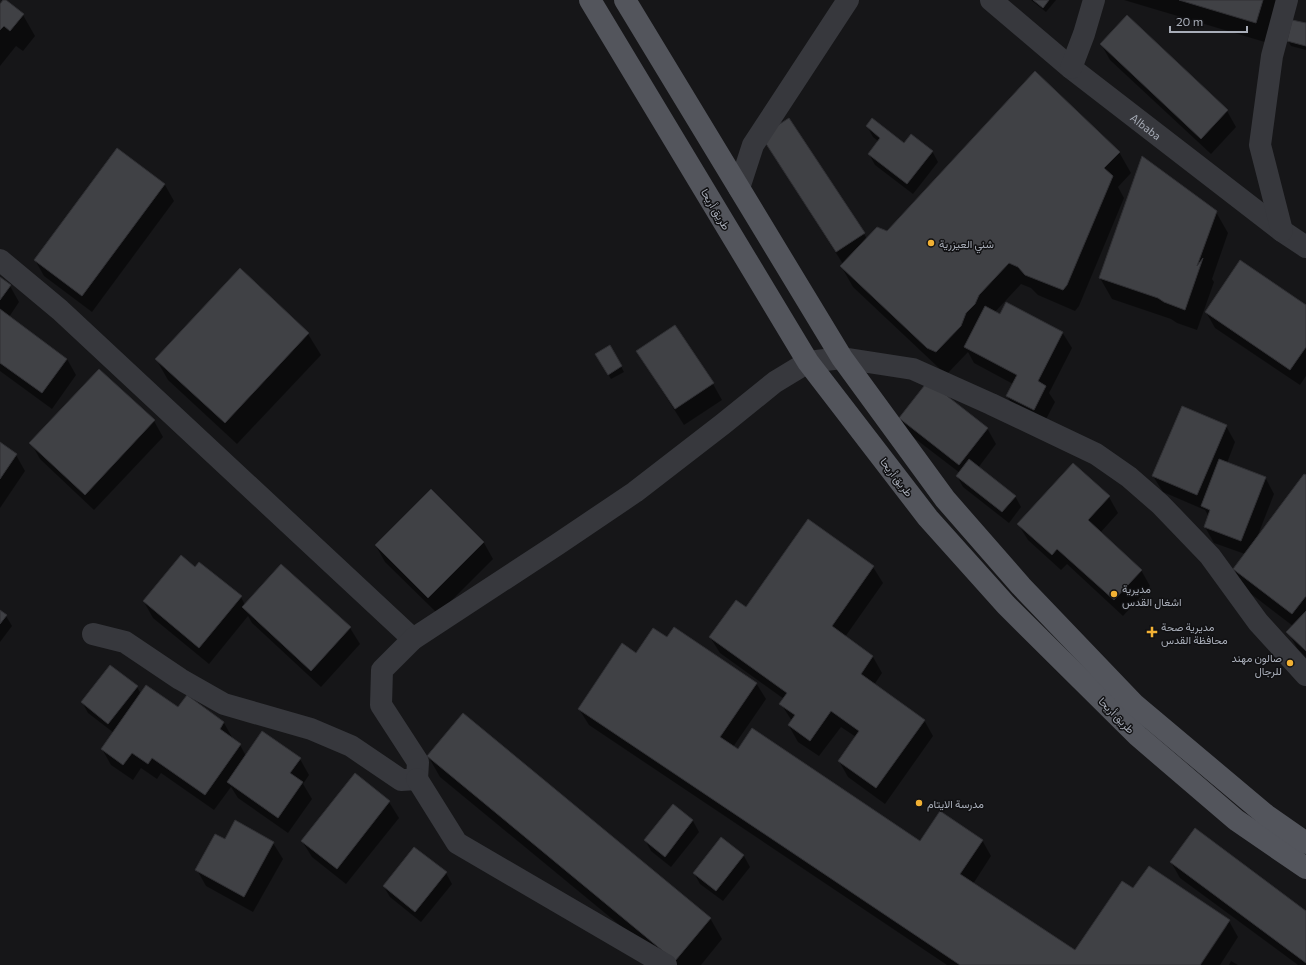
<svg xmlns="http://www.w3.org/2000/svg" width="1306" height="965" viewBox="0 0 1306 965" font-family="Commissioner,Vazirmatn,sans-serif">
	<style>
		.shadow { fill: #0007 }
		.building { fill: #404145; stroke: #303034 }
		.lines { fill: none; stroke-linecap: round; stroke-linejoin: round }
		.minor { stroke: #37383d; stroke-width: 22 }
		.major { stroke: #53555c; stroke-width: 22 }
		.poi-dot { fill: #f2b134; stroke: #111113; stroke-width: 1.5 }
		.labels { text-anchor: middle; dominant-baseline: central; stroke-width: 3; stroke-linejoin: round; paint-order: stroke }
		.street-label { font-size: 11px; fill: #a8adb8; stroke: #111113 }
		.poi-label { font-size: 11px; fill: #a8adb8; stroke: #111113; text-anchor: start }
	</style>
	<rect width="100%" height="100%" fill="#161618"/>
	<!-- shadow -->
	<g class="shadow">
		<path d="M4 0 23 15 35 36 23 51 16 46 0 66V6Z"/>
		<path d="M1031 0H1056L1046 12Z"/>
		<path d="M1124 0H1280L1268 43Z"/>
		<path d="M1127 17 1227 111 1236 127 1211 154 1110 60 1101 44Z"/>
		<path d="M1306 24V50L1291 46 1288 41Z"/>
		<path d="M867 126 904 144 932 151 938 162 913 194 875 165 869 154 879 142 873 137Z"/>
		<path d="M762 137 864 234 867 239 1119 152 1131 173 1118 187 1124 198 1079 306 1075 311 1038 295 1031 288 1021 284 995 312 1001 315 1062 332 1072 348 1049 393 1055 402 1043 425 1017 412 1007 396 1013 384 974 363 968 352 948 373 940 369 853 287 841 266 843 264Z"/>
		<path d="M117 149 165 185 174 201 92 312 44 276 35 260Z"/>
		<path d="M1216 212 1228 233 1212 279 1214 282 1197 330 1177 323 1171 319 1112 299 1100 278Z"/>
		<path d="M240 270 308 334 321 355 237 444 168 380 156 359Z"/>
		<path d="M0 279 10 286 19 302 9 317 67 359 76 375 52 409 0 371Z"/>
		<path d="M1306 306V376L1300 385 1215 328 1206 312Z"/>
		<path d="M610 346 624 372 611 379 596 354Z"/>
		<path d="M637 351 713 384 722 400 684 425Z"/>
		<path d="M900 418 987 428 996 444 978 468 1015 496 1021 507 1009 523 963 487 957 476 960 473 909 434Z"/>
		<path d="M154 421 163 437 94 510 40 459 31 443Z"/>
		<path d="M1226 426 1235 442 1227 463 1265 477 1274 494 1258 535 1306 477V657L1297 648 1288 632 1293 626 1246 590 1234 569 1245 554 1214 543 1205 527 1209 517 1205 510 1163 492 1153 476Z"/>
		<path d="M0 444 16 455 25 471 0 508Z"/>
		<path d="M431 491 484 543 493 559 438 614 385 562 376 546Z"/>
		<path d="M1109 497 1118 513 1100 533 1141 570 1150 586 1123 616 1067 564 1061 570 1028 540 1018 524Z"/>
		<path d="M808 521 873 567 883 583 845 637 873 657 882 673 874 685 924 720 933 736 885 804 848 777 839 761 856 737 841 727 819 756 798 742 789 726 792 721 781 704 784 699 720 653 710 637 746 609Z"/>
		<path d="M281 565 350 628 360 644 321 687 252 623 248 616 209 664 153 618 144 602 195 568 241 597 245 605Z"/>
		<path d="M0 611 6 616 12 626 0 642Z"/>
		<path d="M667 638 756 683 766 699 733 747 920 842 982 840 991 856 973 884 1075 952 1133 890 1229 921 1238 937 1220 965H1201L1227 926H1225L1198 965H947L589 725 579 709 636 654Z"/>
		<path d="M137 687 141 694 178 709 224 723 233 739 240 745 246 756 300 759 309 775 303 784 312 799 288 833 238 798 231 787 214 810 161 773 157 779 141 768 133 780 111 765 102 749 114 733 88 713 82 702Z"/>
		<path d="M428 756 710 918 722 939 701 965H668L440 777Z"/>
		<path d="M355 775 389 802 399 818 346 884 312 857 302 841Z"/>
		<path d="M673 805 693 821 699 832 671 867 651 851 645 840Z"/>
		<path d="M721 839 744 856 750 867 723 901 700 884 694 873Z"/>
		<path d="M225 841 273 843 283 859 253 912 206 886 197 870Z"/>
		<path d="M1171 862 1306 912V965H1298L1180 878Z"/>
		<path d="M446 873 452 884 421 922 390 897 384 887Z"/>
		<path d="M1231 961 1238 965H1229Z"/>
	</g>
	<!-- building -->
	<g class="building">
		<path d="M3 0H6L24 14 10 31 4 26 0 30V4Z"/>
		<path d="M1033 0H1049L1043 8Z"/>
		<path d="M1179 0H1263L1256 23Z"/>
		<path d="M1127 15 1228 110 1201 139 1100 44Z"/>
		<path d="M1292 20 1306 23V46L1287 41Z"/>
		<path d="M1035 71 1120 152 1104 168 1113 176 1067 285 1063 290 1025 275 1018 267 1009 263 979 295 975 304 966 313 961 326 936 352 927 348 840 266 877 227 887 231Z"/>
		<path d="M789 118 865 233 836 252 761 136Z"/>
		<path d="M872 118 904 143 911 134 933 151 907 184 868 154 880 138 866 126Z"/>
		<path d="M117 148 165 184 82 296 34 260Z"/>
		<path d="M1142 156 1217 211 1197 266 1203 258 1185 310 1164 302 1158 298 1099 278Z"/>
		<path d="M1240 260 1306 305V347L1290 370 1205 312Z"/>
		<path d="M240 268 309 333 225 423 155 359Z"/>
		<path d="M0 277 11 285 0 300Z"/>
		<path d="M1006 302 1063 332 1038 381 1046 386 1034 410 1006 396 1017 375 964 347 985 306 1000 314Z"/>
		<path d="M0 309 67 359 42 393 0 363Z"/>
		<path d="M675 325 714 383 675 409 636 351Z"/>
		<path d="M610 345 622 366 608 375 595 354Z"/>
		<path d="M99 369 155 420 85 495 29 443Z"/>
		<path d="M928 381 988 428 959 465 899 418Z"/>
		<path d="M1182 406 1227 425 1197 495 1152 476Z"/>
		<path d="M0 442 17 454 0 479Z"/>
		<path d="M969 459 1016 496 1002 512 956 476Z"/>
		<path d="M1219 459 1266 477 1241 541 1204 527 1210 510 1201 506Z"/>
		<path d="M1073 463 1110 496 1088 520 1142 570 1114 600 1057 549 1052 555 1017 524Z"/>
		<path d="M1304 474 1306 475V596L1292 614 1233 569Z"/>
		<path d="M431 489 484 542 428 598 375 545Z"/>
		<path d="M808 519 874 566 832 626 873 656 861 674 925 720 876 788 838 761 859 731 831 711 810 741 788 725 795 715 779 704 787 693 709 637 736 600 746 607Z"/>
		<path d="M181 555 195 567 199 562 242 596 199 648 143 601Z"/>
		<path d="M281 564 351 627 311 671 242 607Z"/>
		<path d="M0 610 7 615 0 624Z"/>
		<path d="M1306 611V651L1286 632Z"/>
		<path d="M674 627 757 683 720 737 738 749 752 728 920 841 940 811 983 840 960 874 1075 950 1122 881 1133 888 1149 866 1230 920 1200 965H960L578 709 622 643 636 653 653 628 667 637Z"/>
		<path d="M110 665 138 686 108 724 81 702Z"/>
		<path d="M146 685 178 707 187 695 224 722 220 729 241 744 205 795 152 758 148 764 132 753 123 765 101 749Z"/>
		<path d="M463 713 711 918 675 961 427 756Z"/>
		<path d="M262 731 301 758 290 773 303 782 278 818 227 782Z"/>
		<path d="M355 773 390 801 337 869 301 841Z"/>
		<path d="M673 804 693 820 665 857 644 840Z"/>
		<path d="M235 820 274 842 244 897 195 870 215 834 225 839Z"/>
		<path d="M1195 828 1306 911V963L1170 862Z"/>
		<path d="M721 837 744 855 716 891 693 873Z"/>
		<path d="M414 847 447 872 415 912 383 886Z"/>
	</g>
	<g class="lines">
		<!-- minor -->
		<g class="minor">
			<path id="s1" d="M991 0 1071 68 1282 231 1306 247"/>
			<path d="M1071 68 1084 34 1094 0"/>
			<path d="M739 188 753 145 848 0"/>
			<path d="M1282 231 1260 145 1272 56 1287 0"/>
			<path d="M0 260 60 310 413 639"/>
			<path d="M93 634 125 642 180 679 224 704 311 729 351 746 401 780 417 779 418 762 381 705 382 670 413 639 558 544 635 492 723 424 775 382 808 362 842 358 913 369 991 404 1096 454 1129 477 1160 504 1210 556 1258 622 1306 675"/>
			<path d="M417 779 457 843 666 965"/>
		</g>
		<!-- major -->
		<g class="major">
			<path d="M590 0 808 362 928 518 1006 605 1138 736 1236 820 1306 868"/>
			<path d="M625 0 842 358 945 499 1021 586 1135 705 1266 815 1306 843"/>
		</g>
	</g>
	<!-- markers -->
	<g class="poi-dot">
		<circle cx="931" cy="243" r="4"/>
		<circle cx="1114" cy="594" r="4"/>
		<path d="M1150 626h4v4h4v4h-4v4h-4v-4h-4v-4h4z"/>
		<circle cx="1290" cy="663" r="4"/>
		<circle cx="919" cy="803" r="4"/>
	</g>
	<g class="labels">
		<!-- street labels -->
		<g class="street-label">
			<text stroke="none"><textPath href="#s1" startOffset="200">Albaba</textPath></text>
			<text transform="translate(716 209) rotate(59)">طريق أريحا</text>
			<text transform="translate(897 477) rotate(52)">طريق أريحا</text>
			<text transform="translate(1117 715) rotate(45)">طريق أريحا</text>
		</g>
		<!-- poi labels -->
		<g class="poi-label">
			<text x="939" y="243">شني العيزرية</text>
			<text x="1122" y="588">مديرية<tspan x="1122" dy="13">اشغال القدس</tspan></text>
			<text x="1161" y="626">مديرية صحة<tspan x="1161" dy="13">محافظة القدس</tspan></text>
			<text x="1282" y="657" text-anchor="end">صالون مهند<tspan x="1282" dy="13">للرجال</tspan></text>
			<text x="927" y="803">مدرسة الايتام</text>
		</g>
	</g>
	<!-- scale -->
	<path d="M1170 26v6h77v-6" fill="none" stroke="#a8adb8" stroke-width="2"/>
	<text x="1176" y="26" font-size="12" fill="#a8adb8" stroke="#111113" stroke-width="3" paint-order="stroke">20 m</text>
</svg>
